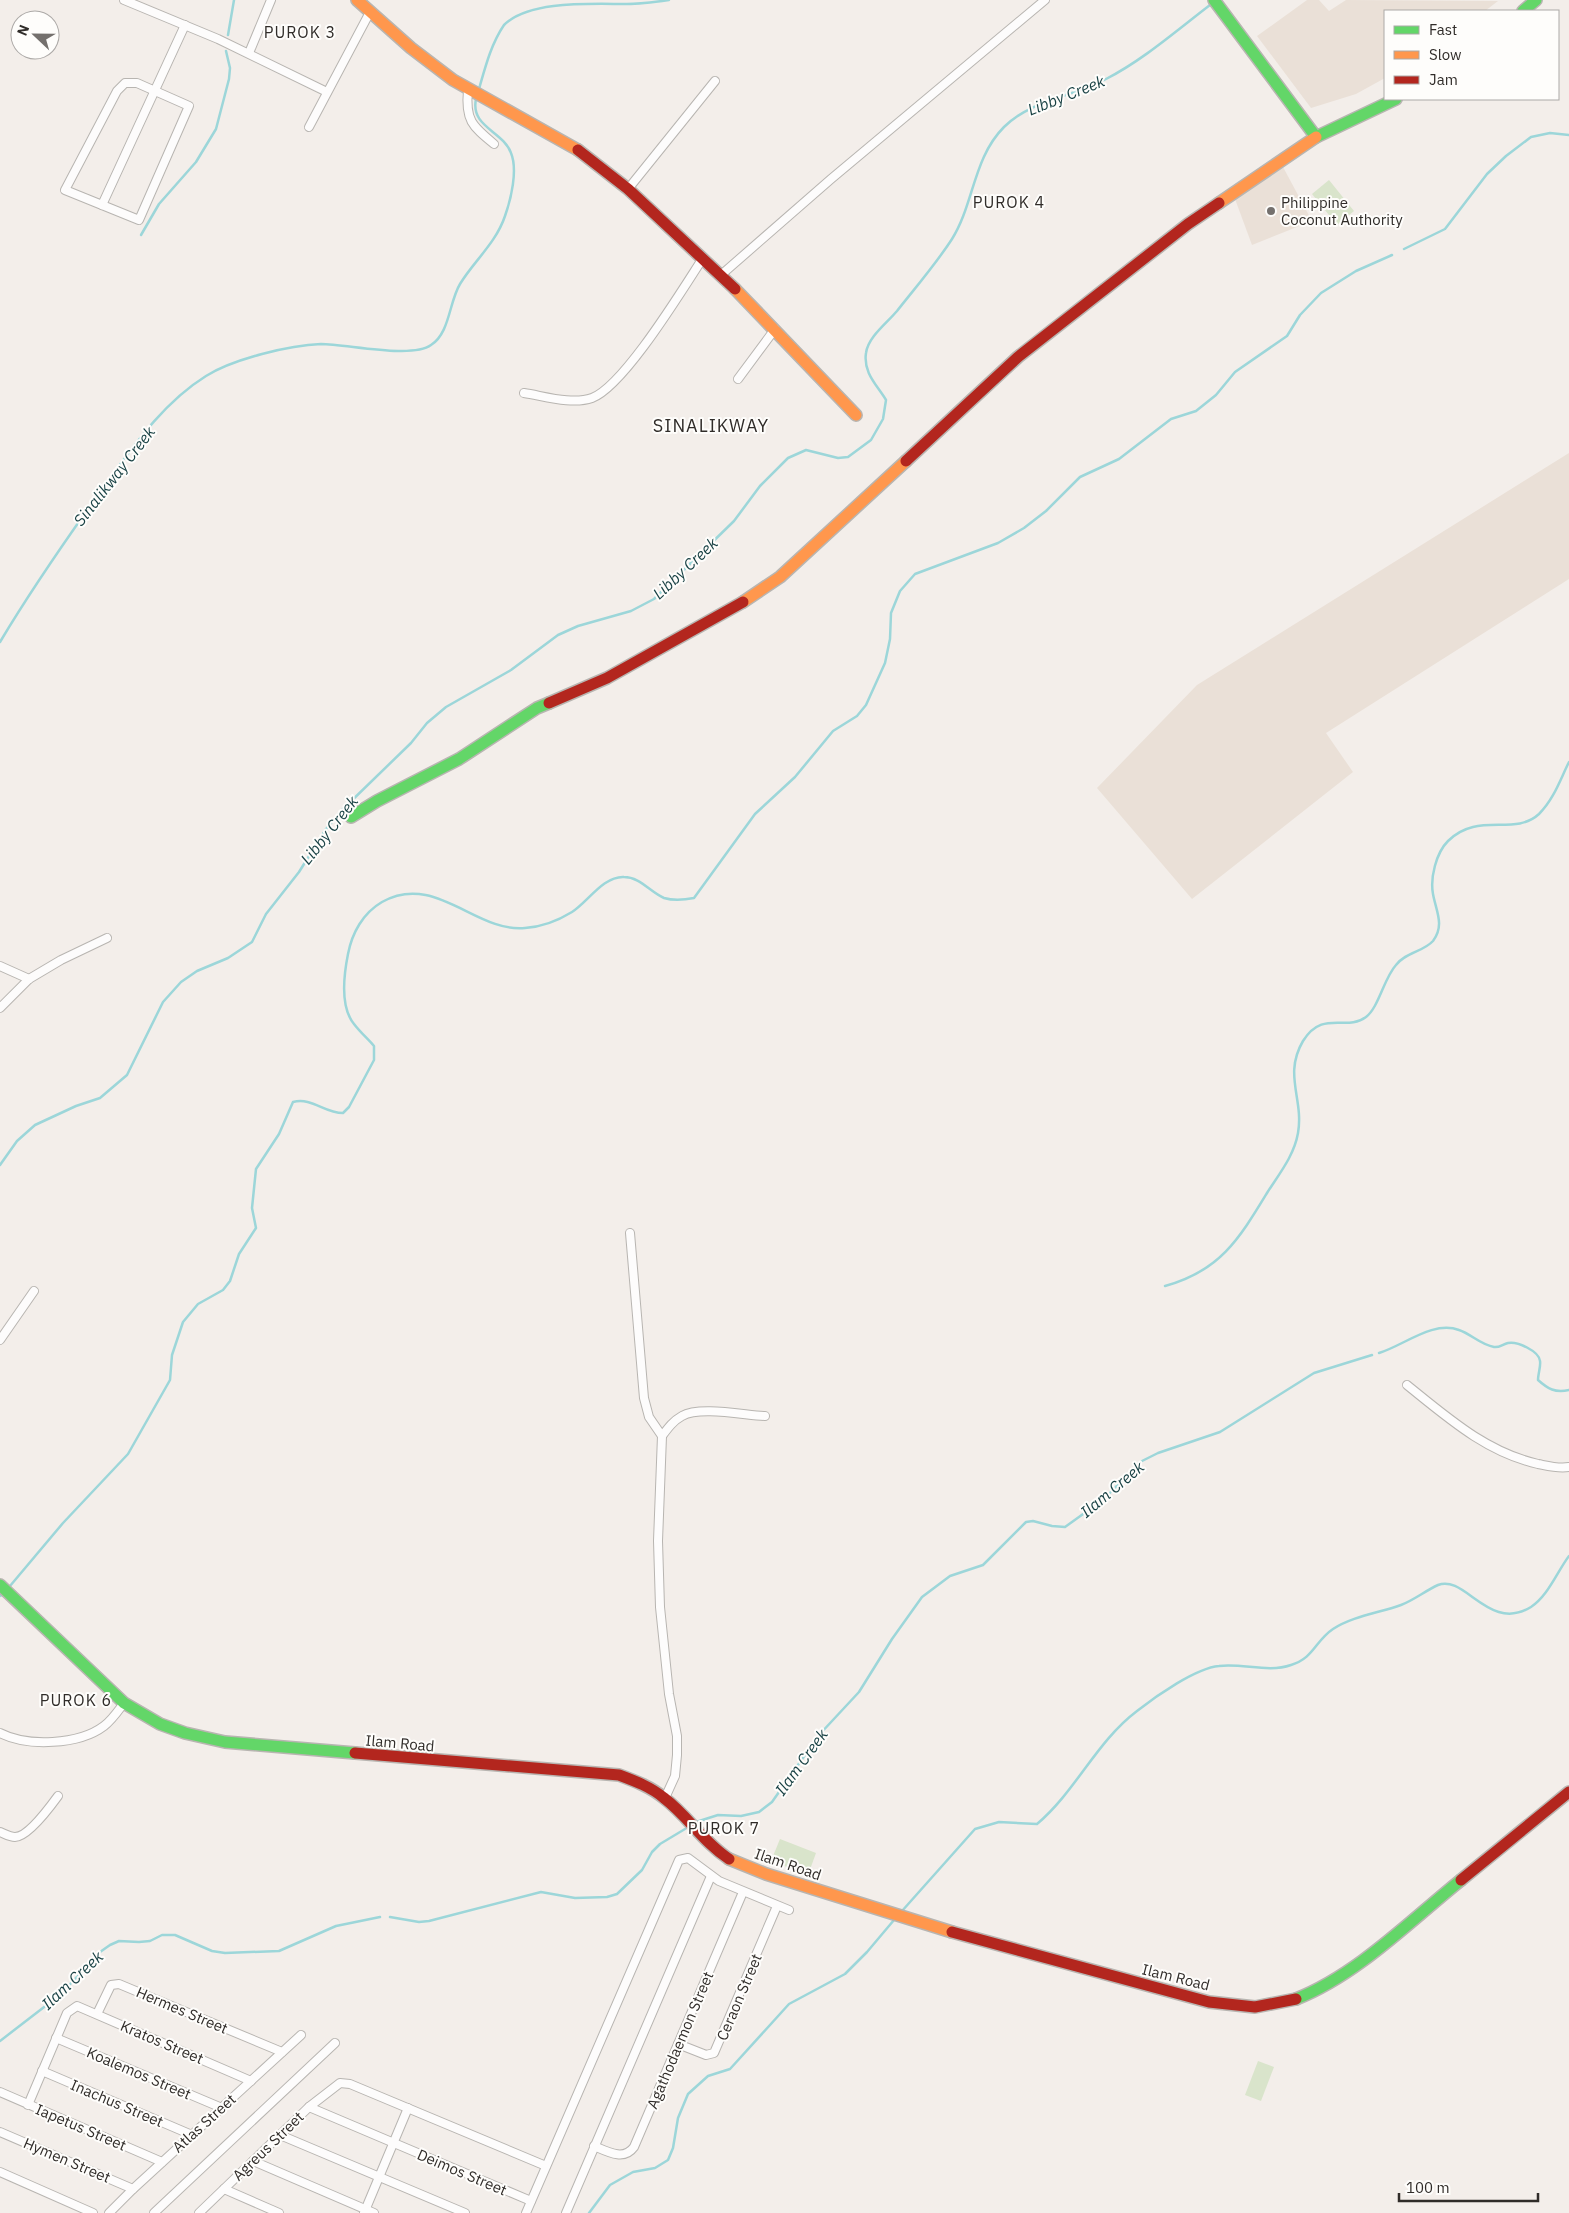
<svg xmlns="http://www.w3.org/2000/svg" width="1569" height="2213" viewBox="0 0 1569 2213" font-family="'IBM Plex Sans',sans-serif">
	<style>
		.built { fill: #eae0d7 }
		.pitch { fill: #d9e4cb }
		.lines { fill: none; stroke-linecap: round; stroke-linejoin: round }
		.stream { stroke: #9cd6d9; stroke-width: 2.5 }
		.street-casing { stroke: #b8b5b1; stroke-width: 10 }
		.fast-casing { stroke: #b8b5b1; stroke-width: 14 }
		.slow-casing { stroke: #b8b5b1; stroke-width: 14 }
		.jam-casing { stroke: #b8b5b1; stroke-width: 14 }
		.street { stroke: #fdfcfc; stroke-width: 8 }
		.fast { stroke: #63d668; stroke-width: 11 }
		.slow { stroke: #ff974d; stroke-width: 11 }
		.jam { stroke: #b3261e; stroke-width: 11 }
		.poi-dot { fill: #74706d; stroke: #fefdfb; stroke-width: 2 }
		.labels { text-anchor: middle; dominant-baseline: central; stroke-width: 4; stroke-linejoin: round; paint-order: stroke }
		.poi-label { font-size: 15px; fill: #302c29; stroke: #fefdfb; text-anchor: start }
		.street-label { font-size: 15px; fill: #302c29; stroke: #fefdfb }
		.neighbourhood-label { font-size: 16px; letter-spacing: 1px; fill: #302c29; stroke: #fefdfb }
		.water-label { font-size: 16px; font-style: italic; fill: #163f42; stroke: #fefdfb }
		.quarter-label { font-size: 18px; letter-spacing: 1px; fill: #302c29; stroke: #fefdfb }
	</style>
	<rect width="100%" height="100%" fill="#f3eeea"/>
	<!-- built -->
	<g class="built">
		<path d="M1307 0H1319L1329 11 1346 0 1498 1 1485 11H1385V78L1356 94 1311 108 1257 36Z"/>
		<path d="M1283 167 1312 221 1252 245 1235 199Z"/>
		<path d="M1569 453V579L1326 733 1353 772 1192 899 1097 788 1197 685Z"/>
	</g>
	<!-- pitch -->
	<g class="pitch">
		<path d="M1329 180 1354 211 1337 225 1312 194Z"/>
		<path d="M780 1839 816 1853 808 1875 771 1861Z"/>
		<path d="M1258 2061 1274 2067 1261 2101 1245 2095Z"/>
	</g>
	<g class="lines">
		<!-- stream -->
		<g class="stream">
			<path d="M228 35 234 0"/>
			<path d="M479 89C485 68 491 44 504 25 529 0 591 4 627 4 641 4 655 2 669 0"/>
			<path d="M141 235 159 204 196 162 216 129 229 79 230 68 226 51"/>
			<path d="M1404 249 1445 229 1487 174 1506 156 1531 137 1550 133 1569 135"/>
			<path d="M0 642C31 590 65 541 100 492 131 450 161 404 206 376 233 359 290 345 321 344 347 344 412 359 431 345 450 333 449 302 460 284 474 261 496 243 505 216 511 199 518 170 511 153 503 131 470 127 476 99"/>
			<path d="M0 1165 17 1141 35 1125 76 1106 100 1098 127 1075 163 1002 181 982 197 971 228 958 252 942 266 914 299 872 326 829 342 810 411 743 427 723 446 707 511 670 558 635 578 626 631 611 654 599 734 521 760 486 788 458 806 450 838 458 848 457 871 440 883 419 886 400C877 385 863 373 866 353 868 337 887 323 897 311 915 288 936 264 952 239 974 204 973 158 1004 127 1031 100 1072 97 1106 79 1143 60 1176 31 1210 5"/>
			<path d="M1165 1286C1220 1271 1239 1239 1267 1193 1279 1174 1294 1156 1298 1133 1304 1099 1283 1075 1303 1041 1323 1009 1346 1032 1366 1017 1379 1007 1384 978 1396 965 1406 952 1423 952 1433 941 1445 925 1436 911 1433 894 1430 878 1436 853 1448 841 1478 811 1514 837 1539 814 1554 799 1560 780 1569 762"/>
			<path d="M1379 1353C1403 1346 1433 1320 1459 1330 1471 1334 1481 1345 1494 1347 1499 1348 1503 1344 1508 1343 1517 1341 1539 1351 1540 1361 1541 1366 1538 1374 1538 1380 1548 1389 1555 1393 1569 1390"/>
			<path d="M10 1586 63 1523 128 1454 170 1380 172 1355 183 1322 198 1304 223 1290 230 1281 239 1254 256 1228 252 1208 256 1169 279 1134 293 1102C312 1097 324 1113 343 1113L349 1107 374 1060V1046C368 1039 360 1032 354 1024 340 1007 344 974 348 954 352 933 363 913 382 902 435 872 476 933 525 928 541 927 559 920 572 912 588 902 603 876 624 877 640 877 650 892 664 898 674 901 684 900 694 898L755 814 795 777 833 731 857 716 866 705 885 663 890 639 891 613 900 591 915 574 998 543 1024 528 1046 511 1080 477 1119 459 1171 419 1196 411 1216 395 1235 372 1287 336 1300 315 1321 293 1356 271 1392 255"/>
			<path d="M0 1596 2 1595"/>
			<path d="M696 1822 718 1815 741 1816 759 1812 772 1802 819 1735 859 1692 892 1639 922 1597 950 1576 983 1565 1026 1522 1033 1521 1052 1526 1065 1527 1104 1499 1140 1462 1158 1453 1220 1432 1314 1373 1372 1355"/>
			<path d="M902 1911 975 1829 999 1822 1037 1824C1076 1791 1096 1742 1137 1711 1156 1696 1196 1668 1219 1666 1243 1663 1268 1673 1291 1665 1314 1658 1315 1641 1333 1629 1353 1616 1379 1613 1401 1605 1414 1600 1425 1591 1438 1585 1465 1574 1489 1633 1531 1607 1548 1596 1557 1572 1569 1556"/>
			<path d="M390 1917 419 1922 429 1921 541 1892 575 1898 607 1897 617 1894 642 1870 652 1852 660 1844 685 1829"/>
			<path d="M0 2041 61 1994 100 1952 110 1945 119 1941 139 1942 150 1941 162 1935H175L212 1951 225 1953 279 1951 336 1926 380 1917"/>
			<path d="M589 2213 610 2185 633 2172 655 2168 668 2160 673 2148 678 2118 688 2094 708 2076 730 2069 789 2004 845 1974 867 1952 894 1920"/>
		</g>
		<!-- street casing -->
		<g class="street-casing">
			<g id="street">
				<path d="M124 0 218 39 327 92"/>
				<path d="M249 53 271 0"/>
				<path d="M125 83H137L189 106 139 220 65 190 117 91Z"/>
				<path d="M468 90C465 120 472 126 494 144"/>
				<path d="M309 127 370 12"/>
				<path d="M628 189 715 81"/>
				<path d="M102 205 185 25"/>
				<path d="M721 275 831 179 1045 0"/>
				<path d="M738 379 775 329"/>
				<path d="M524 393C544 396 572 405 592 398 624 386 682 290 703 258"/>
				<path d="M0 966 29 979"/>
				<path d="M0 1008 29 979 61 960 107 938"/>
				<path d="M630 1233 644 1398 649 1417 662 1436"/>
				<path d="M0 1340 34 1291"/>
				<path d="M1407 1385C1448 1418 1486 1452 1538 1464 1548 1466 1559 1469 1569 1467"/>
				<path d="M0 1733C27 1747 79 1745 104 1726 112 1720 118 1711 124 1703"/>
				<path d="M665 1798 675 1776 677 1755V1736L669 1694 660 1607 658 1541 662 1436C668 1428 673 1421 682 1416 699 1406 744 1415 765 1416"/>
				<path d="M0 1832C5 1834 10 1837 15 1837 28 1837 50 1807 58 1796"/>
				<path d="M97 2014 111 1985 119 1984 282 2052"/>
				<path d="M56 2038 222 2108"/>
				<path d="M678 2044 706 2055 714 2053 777 1906"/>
				<path d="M42 2071 192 2135"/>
				<path d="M0 2092 162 2162"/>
				<path d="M28 2105 67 2013 77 2006 251 2081"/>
				<path d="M309 2107 531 2201"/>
				<path d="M0 2132 133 2189"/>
				<path d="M280 2135 465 2213"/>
				<path d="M594 2146C608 2152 624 2161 634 2147L743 1892"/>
				<path d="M253 2161 374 2213"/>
				<path d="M0 2172 93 2213"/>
				<path d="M224 2189 279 2213"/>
				<path d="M109 2213 133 2189 301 2035"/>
				<path d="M154 2213 335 2043"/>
				<path d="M199 2213 309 2107 340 2083 350 2084 546 2166"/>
				<path d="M364 2213 408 2108"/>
				<path d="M526 2213 679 1860 688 1858 719 1881 789 1910"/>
				<path d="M566 2213 711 1876"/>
			</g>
		</g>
		<!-- fast casing -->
		<g class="fast-casing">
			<g id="fast">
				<path d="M1214 0 1316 137 1396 99"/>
				<path d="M1523 11 1536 0"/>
				<path d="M351 817 377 801 459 759 537 708 549 703"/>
				<path d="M0 1585 124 1703 160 1724 185 1733 225 1742 355 1753"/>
				<path d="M1296 1999C1357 1975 1410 1921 1461 1880"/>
			</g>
		</g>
		<!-- slow casing -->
		<g class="slow-casing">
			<g id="slow">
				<path d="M357 0 411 48 453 80 578 150"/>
				<path d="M1219 203 1316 137"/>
				<path d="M735 289 856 415"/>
				<path d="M743 602 780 577 906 461"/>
				<path d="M729 1859 766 1874 952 1932"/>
			</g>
		</g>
		<!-- jam casing -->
		<g class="jam-casing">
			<g id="jam">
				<path d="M578 150 628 189 735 289"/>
				<path d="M906 461 1018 357 1188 224 1219 203"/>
				<path d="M549 703 607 678 743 602"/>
				<path d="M355 1753 619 1775C635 1781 651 1787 664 1798 688 1816 703 1842 729 1859"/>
				<path d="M1461 1880 1569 1792"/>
				<path d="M952 1932 1209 2002 1255 2007 1296 1999"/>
			</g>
		</g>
		<!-- street -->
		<use href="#street" class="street"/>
		<!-- fast -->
		<use href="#fast" class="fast"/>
		<!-- slow -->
		<use href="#slow" class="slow"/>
		<!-- jam -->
		<use href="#jam" class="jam"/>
	</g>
	<!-- markers -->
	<circle class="poi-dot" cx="1271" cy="211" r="5"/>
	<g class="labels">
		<!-- poi labels -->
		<g class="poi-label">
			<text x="1281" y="202">Philippine<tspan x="1281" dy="17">Coconut Authority</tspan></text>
		</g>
		<!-- street labels -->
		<g class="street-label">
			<text transform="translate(400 1743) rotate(5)">Ilam Road</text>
			<text transform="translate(788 1864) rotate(19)">Ilam Road</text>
			<text transform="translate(1176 1977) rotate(14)">Ilam Road</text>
			<text transform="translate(739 1997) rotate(-67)">Ceraon Street</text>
			<text transform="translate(182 2010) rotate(23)">Hermes Street</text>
			<text transform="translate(680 2040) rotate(-67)">Agathodaemon Street</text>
			<text transform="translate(162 2042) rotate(23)">Kratos Street</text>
			<text transform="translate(139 2073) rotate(23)">Koalemos Street</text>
			<text transform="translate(117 2103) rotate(23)">Inachus Street</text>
			<text transform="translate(204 2123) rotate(-42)">Atlas Street</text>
			<text transform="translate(81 2127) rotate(23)">Iapetus Street</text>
			<text transform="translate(268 2146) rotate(-44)">Agreus Street</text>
			<text transform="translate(67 2160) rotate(23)">Hymen Street</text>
			<text transform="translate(462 2172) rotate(23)">Deimos Street</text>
		</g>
		<!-- neighbourhood labels -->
		<g class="neighbourhood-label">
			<text x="300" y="32">PUROK 3</text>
			<text x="1009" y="202">PUROK 4</text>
			<text x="76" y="1700">PUROK 6</text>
			<text x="724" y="1828">PUROK 7</text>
		</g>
		<!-- water labels -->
		<g class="water-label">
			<text transform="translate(1066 95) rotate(-22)">Libby Creek</text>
			<text transform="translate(114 476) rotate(-52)">Sinalikway Creek</text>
			<text transform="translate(685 568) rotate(-43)">Libby Creek</text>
			<text transform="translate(329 830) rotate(-52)">Libby Creek</text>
			<text transform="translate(1112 1489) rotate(-40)">Ilam Creek</text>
			<text transform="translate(801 1762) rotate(-54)">Ilam Creek</text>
			<text transform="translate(72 1980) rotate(-43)">Ilam Creek</text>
		</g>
		<!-- quarter labels -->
		<g class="quarter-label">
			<text x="711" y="425">SINALIKWAY</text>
		</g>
	</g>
	<!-- legend -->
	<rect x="1384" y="10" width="175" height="90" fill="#fefdfb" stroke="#aca9a7"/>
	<rect x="1394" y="26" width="25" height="8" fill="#63d668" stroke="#aca9a7"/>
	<text x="1429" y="35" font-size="15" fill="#302c29">Fast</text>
	<rect x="1394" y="51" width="25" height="8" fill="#ff974d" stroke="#aca9a7"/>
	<text x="1429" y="60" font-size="15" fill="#302c29">Slow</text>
	<rect x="1394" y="76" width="25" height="8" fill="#b3261e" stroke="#aca9a7"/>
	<text x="1429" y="85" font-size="15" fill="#302c29">Jam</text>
	<!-- north arrow -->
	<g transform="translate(35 35) rotate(292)"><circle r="24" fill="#fefdfb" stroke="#aca9a7"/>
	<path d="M0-4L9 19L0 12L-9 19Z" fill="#74706d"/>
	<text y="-8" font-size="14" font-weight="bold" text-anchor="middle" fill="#302c29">N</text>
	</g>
	<!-- scale -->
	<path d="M1399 2193v8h139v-8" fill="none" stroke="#302c29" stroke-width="2.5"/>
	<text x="1406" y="2193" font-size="15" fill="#302c29" stroke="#fefdfb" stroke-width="4" paint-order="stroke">100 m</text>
</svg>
